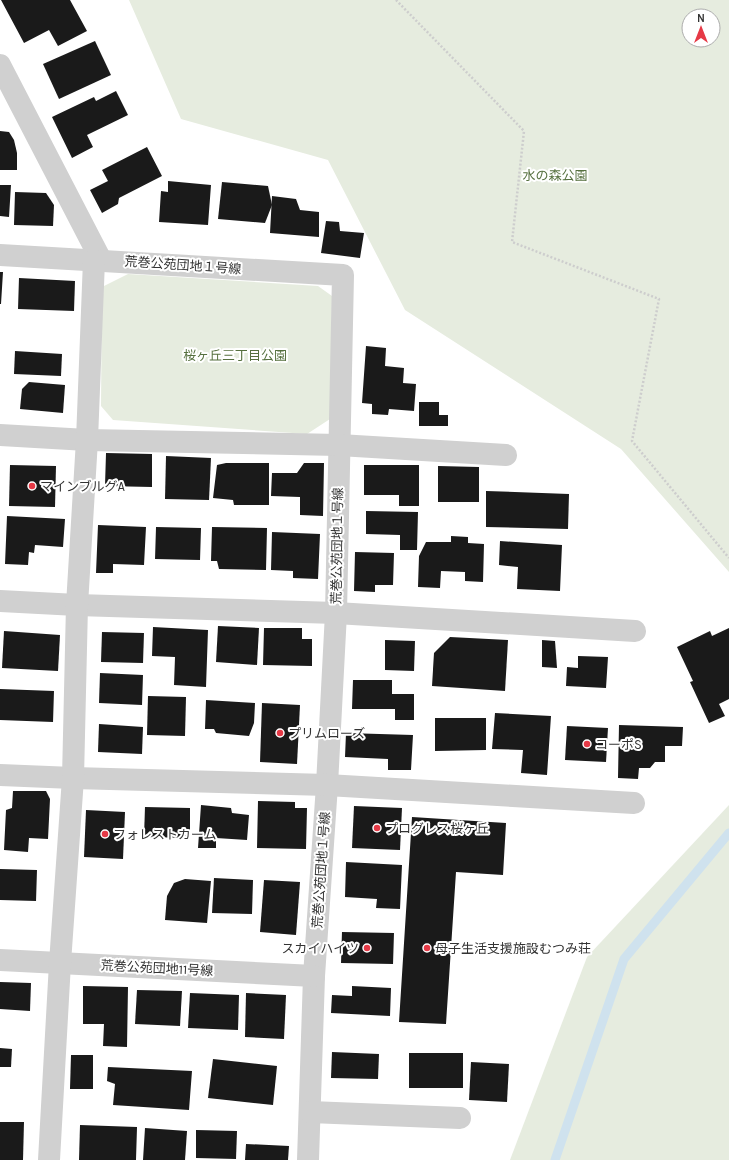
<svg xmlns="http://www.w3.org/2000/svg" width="729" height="1160" viewBox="0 0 729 1160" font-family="Karla,'Noto Sans JP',sans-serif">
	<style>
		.green { fill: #e6ecdf; fill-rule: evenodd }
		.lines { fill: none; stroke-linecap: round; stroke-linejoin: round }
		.stream { stroke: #cfe2ee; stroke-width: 9 }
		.building { fill: #1a1a1a }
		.path { stroke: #cdcdcd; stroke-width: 2.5; stroke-dasharray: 2 2; stroke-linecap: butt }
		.minor { stroke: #d0d0d0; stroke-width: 22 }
		.poi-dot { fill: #e63946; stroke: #fff; stroke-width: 1.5 }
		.labels { text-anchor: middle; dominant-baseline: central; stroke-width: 4; stroke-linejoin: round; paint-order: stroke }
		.park-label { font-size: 13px; fill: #56703f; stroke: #fff }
		.street-label { font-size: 13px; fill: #333; stroke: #fff }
		.poi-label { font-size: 13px; fill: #333; stroke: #fff; text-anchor: start }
	</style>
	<rect width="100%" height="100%" fill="#fff"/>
	<!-- green -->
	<g class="green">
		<path d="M129 0H729V572L621 449 405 310 328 160 181 119ZM689 16H713V40H689Z"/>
		<path d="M128 274 318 286 332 296 330 419 307 434 113 420 101 406 102 287Z"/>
		<path d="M729 805V1160H510L587 957Z"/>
	</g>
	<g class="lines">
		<!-- stream -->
		<path class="stream" d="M555 1160 624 959 729 833"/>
	</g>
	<!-- building -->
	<g class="building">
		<path d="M1 0H70L87 31 58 46 49 30 24 43Z"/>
		<path d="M95 41 111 75 59 99 43 64Z"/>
		<path d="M116 91 128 115 87 135 93 147 72 158 52 117 94 97 96 101Z"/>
		<path d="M0 131 9 132 14 140 17 153V170H0Z"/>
		<path d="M147 147 162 176 119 198 118 204 102 213 90 190 108 181 102 170Z"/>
		<path d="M168 181 211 185 208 225 159 222 161 191 168 192Z"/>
		<path d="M222 182 268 186 272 205 265 223 218 219Z"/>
		<path d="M0 185H11L9 217 0 216Z"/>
		<path d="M15 192 46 193 54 205 53 226 14 225Z"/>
		<path d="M272 196 296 199 300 210 319 212V237L270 233Z"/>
		<path d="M326 221 339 222 340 231 364 233 360 258 321 253Z"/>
		<path d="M0 272H3L1 304H0Z"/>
		<path d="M19 278 75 281 74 311 18 309Z"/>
		<path d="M366 346 386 348 385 366 404 368 403 383 416 384 414 411 389 409 388 415 372 414V404L362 403Z"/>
		<path d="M15 351 62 354 61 376 14 374Z"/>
		<path d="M29 382 65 385 63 413 20 409 22 389Z"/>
		<path d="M419 402H439V415H448V426H419Z"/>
		<path d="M106 453 152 454V487L105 486Z"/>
		<path d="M166 456 211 458 209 500 165 499Z"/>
		<path d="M226 463H269V505H234L233 500 213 498 217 465Z"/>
		<path d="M304 463H324L323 516 300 515V497L271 496 272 473H297Z"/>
		<path d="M10 465 56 466 55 507 9 506Z"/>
		<path d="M364 465H419V506H399V495H364Z"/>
		<path d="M438 466 479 467V502H438Z"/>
		<path d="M486 491 569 494 568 529 486 527Z"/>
		<path d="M366 511 418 512 417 550H400V535L366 534Z"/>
		<path d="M7 516 65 519 63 547 35 545 34 553 29 552 28 565 5 564Z"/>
		<path d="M98 525 146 527 144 565 113 564V573H96Z"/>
		<path d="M156 527 201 528 200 560 155 559Z"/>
		<path d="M212 527 267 528 266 570 219 569 217 561H211Z"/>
		<path d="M272 532 320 534 318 579 293 578V571L271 570Z"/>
		<path d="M451 536 468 537V543L484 544 483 582 465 581V572L441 571 440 588 418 587 419 556 426 542H451Z"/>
		<path d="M500 541 562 545 560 591 517 589 518 567 499 565Z"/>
		<path d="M355 552 394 553 393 585H375V592L354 591Z"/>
		<path d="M218 626 259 628 257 665 216 662Z"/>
		<path d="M153 627 208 630 206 687 174 685 175 657 152 656Z"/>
		<path d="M264 628H302V639H312V666L263 665Z"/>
		<path d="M729 628V699L719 704 725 716 709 723 690 682 693 681 677 647 710 631 712 636Z"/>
		<path d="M4 631 60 635 58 671 2 668Z"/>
		<path d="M102 632 144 633 143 663 101 662Z"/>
		<path d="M450 637 508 640 505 691 432 686 434 653Z"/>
		<path d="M385 640 415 641 414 671 385 670Z"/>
		<path d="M542 640 555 641 557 668 542 667Z"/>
		<path d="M578 656 608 657 606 688 566 686 567 667 578 668Z"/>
		<path d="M100 673 143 675 142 705 99 703Z"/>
		<path d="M353 680H392V694H414V720H395V709H352Z"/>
		<path d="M0 689 54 691 53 722 0 720Z"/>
		<path d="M148 696 186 697 185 736 147 735Z"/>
		<path d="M206 700 255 703 254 723 249 736 216 733 214 729H205Z"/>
		<path d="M262 703 300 705 297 764 260 762Z"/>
		<path d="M495 713 551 716 547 775 521 773 523 750 492 749Z"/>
		<path d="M435 718H486V750L435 751Z"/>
		<path d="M99 724 143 727 142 754 98 752Z"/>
		<path d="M619 725 683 727 682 746H665V762H655L650 768H639L638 779 618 778Z"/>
		<path d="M567 726 608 728 606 762 565 760Z"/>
		<path d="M346 733 413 735 411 770H388V759L345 757Z"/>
		<path d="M13 791H46L50 799 48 839 29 838 28 852 4 850 6 810 12 808Z"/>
		<path d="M258 801 295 802V808H307L306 849 257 848Z"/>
		<path d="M201 805 231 808 232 813 249 815 247 840 216 838V848H198Z"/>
		<path d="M354 806 402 808 400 850 352 848Z"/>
		<path d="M145 807 190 808V838L144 837Z"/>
		<path d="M86 810 125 812 123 859 84 857Z"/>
		<path d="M412 817 506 823 503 875 456 872 446 1024 399 1022Z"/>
		<path d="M346 862 402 865 400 909 376 908 377 899 345 897Z"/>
		<path d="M0 869 37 870 36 901 0 900Z"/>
		<path d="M214 878 253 880 252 914 212 913Z"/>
		<path d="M185 879 211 881 207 923 165 920 167 896 174 883Z"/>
		<path d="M264 880 300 882 296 935 260 932Z"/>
		<path d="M342 932 394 933 393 964 341 963Z"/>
		<path d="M0 982 31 983 30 1011 0 1009Z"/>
		<path d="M83 986 128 987 127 1047 103 1046 104 1024H83Z"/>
		<path d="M352 986 391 988 390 1016 331 1013 332 995 352 996Z"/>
		<path d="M137 990 182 991 180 1026 135 1024Z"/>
		<path d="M190 993 239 995 238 1030 188 1028Z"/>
		<path d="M246 993 286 995 284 1039 245 1037Z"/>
		<path d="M0 1048 12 1049 11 1067H0Z"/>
		<path d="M332 1052 379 1054 378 1079 331 1078Z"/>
		<rect x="409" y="1053" width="54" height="35"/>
		<path d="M71 1055H93V1089H70Z"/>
		<path d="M213 1059 277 1066 273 1105 208 1098Z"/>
		<path d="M471 1062 509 1064 507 1102 469 1100Z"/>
		<path d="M108 1067 192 1071 189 1110 113 1105 115 1084 107 1081Z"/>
		<path d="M0 1122H24L23 1160H0Z"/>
		<path d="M80 1125 137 1127 136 1160H79Z"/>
		<path d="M145 1128 187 1131 185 1160H143Z"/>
		<path d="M196 1130 237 1131 236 1159 196 1158Z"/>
		<path d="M246 1144 289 1146 288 1160H245Z"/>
	</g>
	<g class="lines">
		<!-- path -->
		<path class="path" d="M396 0 524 131 512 242 659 299 632 441 729 558"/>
		<!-- minor -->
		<g class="minor">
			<path d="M0 65 101 260"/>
			<path d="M0 255 343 275 336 613 327 785 314 976 308 1160"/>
			<path d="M0 435 87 440 339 445 506 455"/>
			<path d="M0 601 77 605 336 613 635 631"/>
			<path d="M0 775 73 778 327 785 634 803"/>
			<path d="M0 960 314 976"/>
			<path d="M310 1112 460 1118"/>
			<path d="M49 1160 60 963 73 778 77 605 87 440 94 260"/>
		</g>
	</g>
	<!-- markers -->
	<g class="poi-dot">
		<circle cx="32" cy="486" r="4"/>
		<circle cx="280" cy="733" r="4"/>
		<circle cx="587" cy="744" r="4"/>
		<circle cx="377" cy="828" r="4"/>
		<circle cx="105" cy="834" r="4"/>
		<circle cx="367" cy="948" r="4"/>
		<circle cx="427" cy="948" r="4"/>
	</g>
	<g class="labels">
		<!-- park labels -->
		<g class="park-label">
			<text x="555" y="175">水の森公園</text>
			<text x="235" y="355">桜ヶ丘三丁目公園</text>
		</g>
		<!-- street labels -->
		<g class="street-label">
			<text transform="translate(183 265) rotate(4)">荒巻公苑団地１号線</text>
			<text transform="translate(337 546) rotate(-89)">荒巻公苑団地１号線</text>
			<text transform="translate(321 870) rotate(-86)">荒巻公苑団地１号線</text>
			<text transform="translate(157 968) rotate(3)">荒巻公苑団地11号線</text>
		</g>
		<!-- poi labels -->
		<g class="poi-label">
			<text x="40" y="486">マインブルグA</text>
			<text x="288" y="733">プリムローズ</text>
			<text x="595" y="744">コーポS</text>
			<text x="385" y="828">プログレス桜ヶ丘</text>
			<text x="113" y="834">フォレストカーム</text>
			<text x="359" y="948" text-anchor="end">スカイハイツ</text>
			<text x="435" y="948">母子生活支援施設むつみ荘</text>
		</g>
	</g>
	<!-- north arrow -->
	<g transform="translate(701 28)"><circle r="19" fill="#ffffff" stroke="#adadad"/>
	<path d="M0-3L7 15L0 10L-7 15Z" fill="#e63946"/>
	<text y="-6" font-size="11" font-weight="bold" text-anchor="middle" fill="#333333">N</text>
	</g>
</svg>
